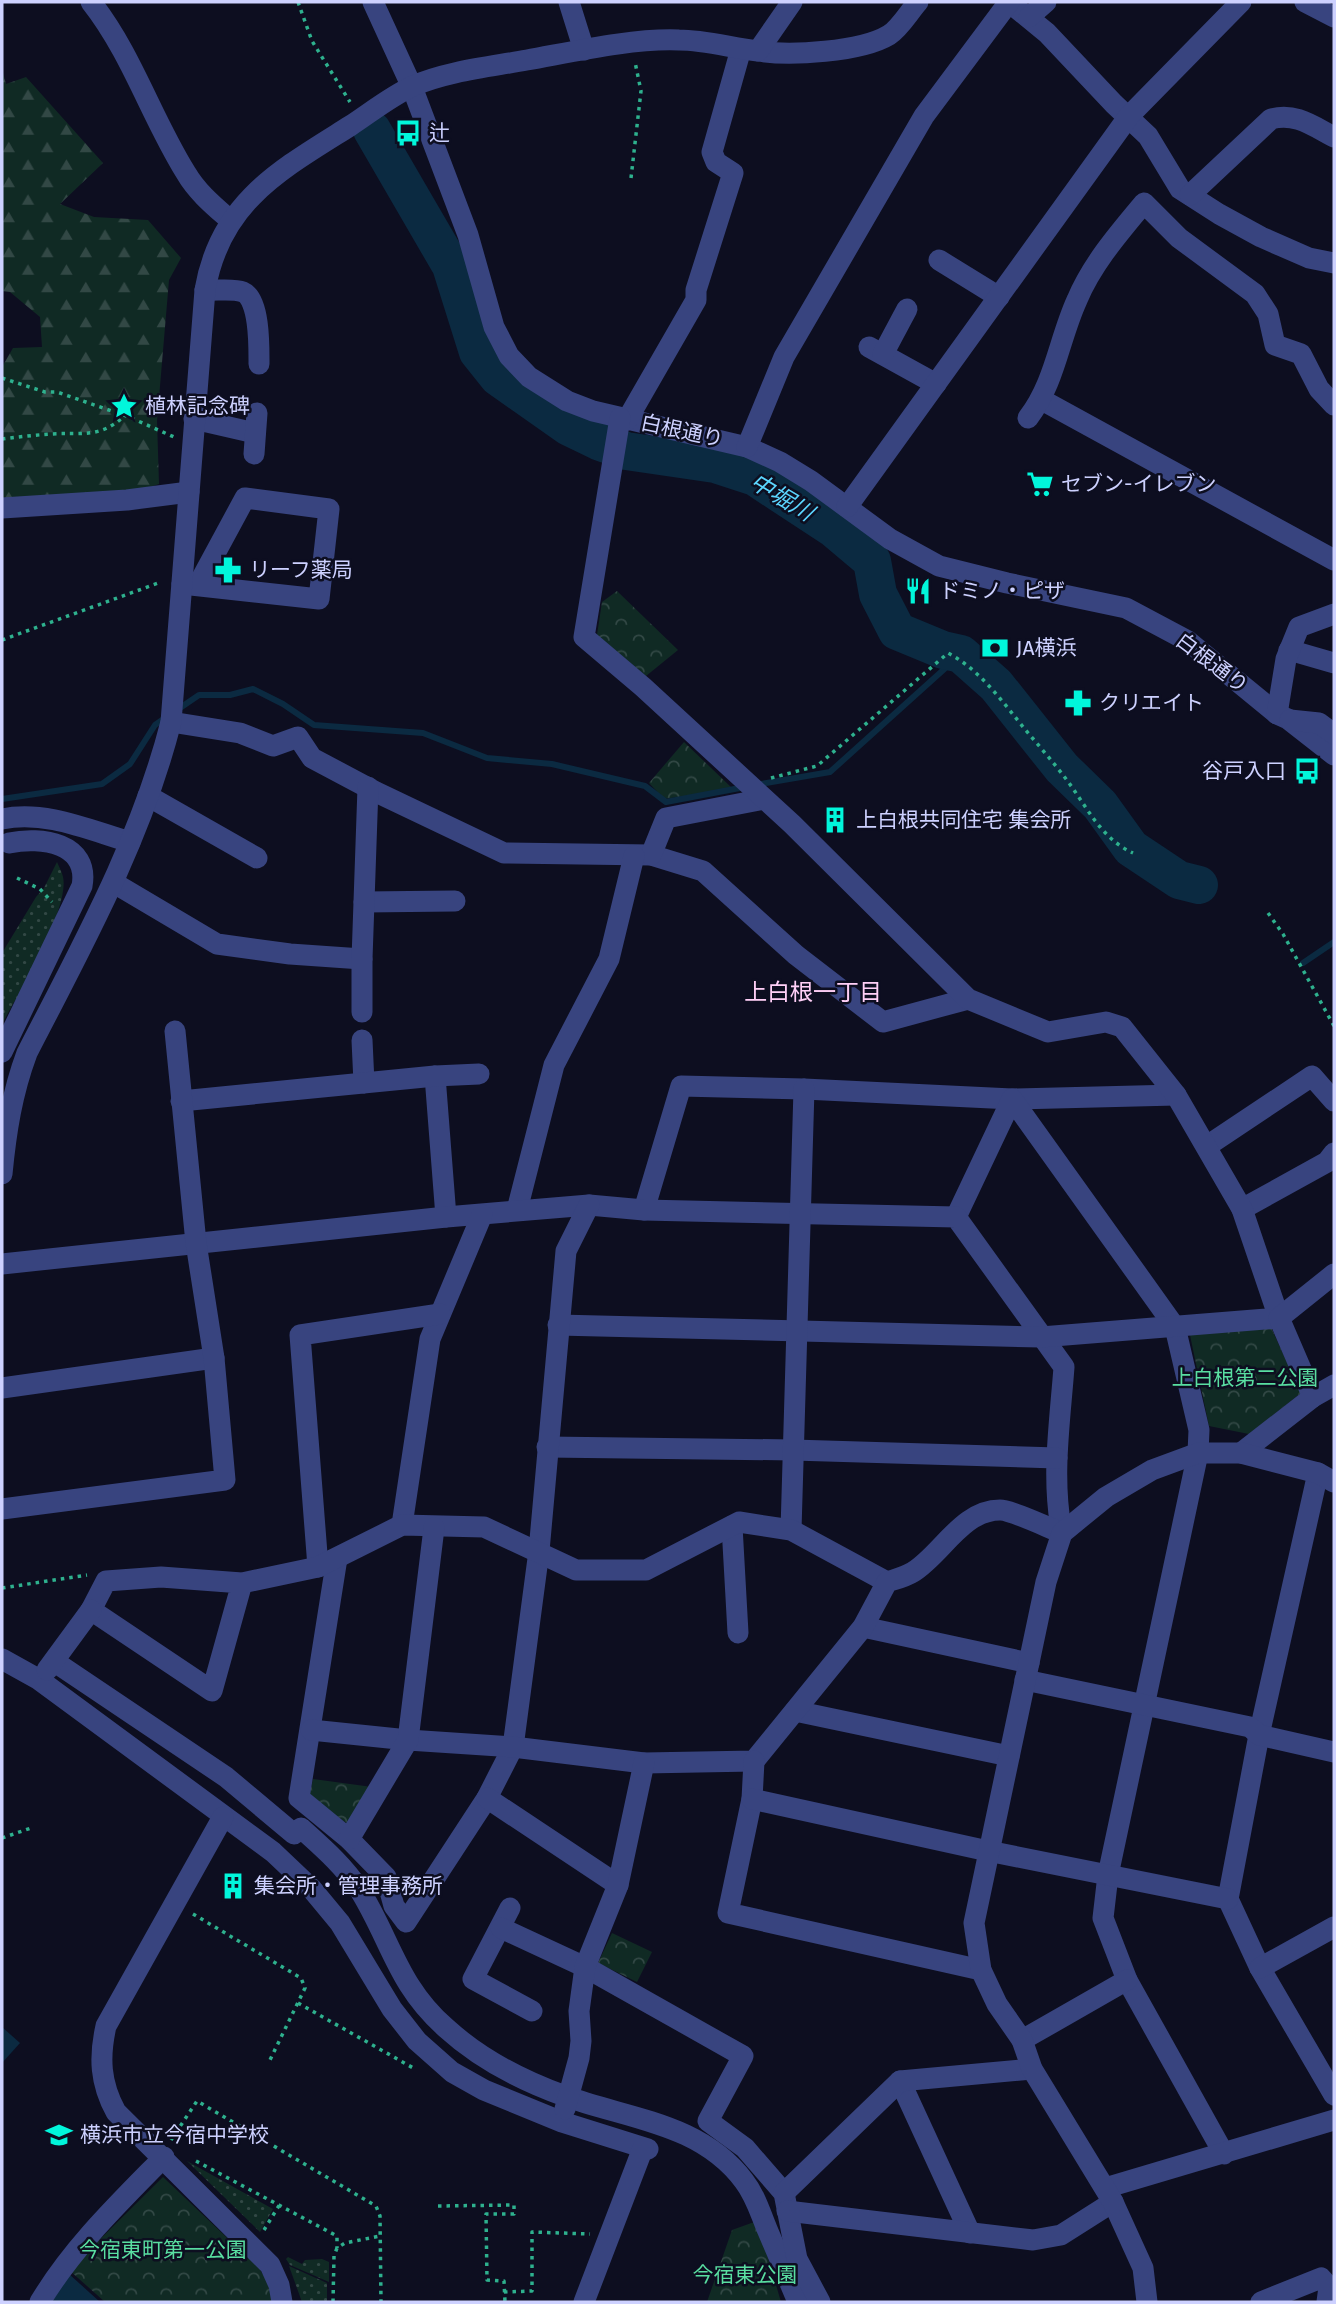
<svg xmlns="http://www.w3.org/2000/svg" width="1336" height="2304" viewBox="0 0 1336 2304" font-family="'Fira Sans','Noto Sans JP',sans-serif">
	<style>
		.grass { fill: url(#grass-dots) }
		.forest { fill: url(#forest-firs) }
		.park { fill: url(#park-crowns) }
		.water { fill: #0b2a41 }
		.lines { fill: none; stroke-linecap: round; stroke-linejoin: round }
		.stream { stroke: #0b2a41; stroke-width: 6 }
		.river { stroke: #0b2a41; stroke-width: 38 }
		.path { stroke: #2eb18e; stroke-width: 3.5; stroke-dasharray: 3.5 5; stroke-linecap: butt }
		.minor { stroke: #38447f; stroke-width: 21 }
		.labels { text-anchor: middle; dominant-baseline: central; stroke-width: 5; stroke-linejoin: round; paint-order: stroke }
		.poi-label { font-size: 21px; fill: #cdd1ff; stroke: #0d0e20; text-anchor: start }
		.street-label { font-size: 21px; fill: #cdd1ff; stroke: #0d0e20 }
		.park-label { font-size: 21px; fill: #59dea1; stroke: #0d0e20 }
		.water-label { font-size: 23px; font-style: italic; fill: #5bd5fe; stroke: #0d0e20 }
		.neighbourhood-label { font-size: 23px; fill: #ffcff7; stroke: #0d0e20 }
	</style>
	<defs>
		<pattern id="grass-dots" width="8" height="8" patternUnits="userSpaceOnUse" patternTransform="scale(1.75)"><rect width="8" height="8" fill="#102a24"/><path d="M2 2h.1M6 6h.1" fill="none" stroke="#324845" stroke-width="1.8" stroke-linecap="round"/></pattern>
		<pattern id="forest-firs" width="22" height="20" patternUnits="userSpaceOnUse" patternTransform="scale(1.75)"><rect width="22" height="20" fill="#102a24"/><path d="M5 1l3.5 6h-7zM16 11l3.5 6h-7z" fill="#324845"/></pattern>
		<pattern id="park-crowns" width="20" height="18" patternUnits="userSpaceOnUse" patternTransform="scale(1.75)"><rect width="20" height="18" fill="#102a24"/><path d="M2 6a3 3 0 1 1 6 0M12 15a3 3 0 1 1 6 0" fill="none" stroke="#324845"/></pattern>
	</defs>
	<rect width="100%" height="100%" fill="#0d0e20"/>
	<!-- grass -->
	<g class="grass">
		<path d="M57 862C59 867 62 872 63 877 69 903 32 970 21 995L14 1002 2 1024V953L36 897 44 888Z"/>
		<path d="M187 2161 273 2209 260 2232Z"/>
		<path d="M288 2257 302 2264 305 2260 322 2259 329 2262V2282L290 2265 286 2259Z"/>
		<path d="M289 2266 327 2283V2302H302Z"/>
	</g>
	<!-- forest -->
	<path class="forest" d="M2 69 6 84 26 77 103 163 60 204 94 217 148 220 181 258 169 280 157 421 159 484 126 495 2 504V367L13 348 42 347 40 317 10 292 2 291Z"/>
	<!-- park -->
	<g class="park">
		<path d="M617 591 678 650 646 676 597 635 602 602Z"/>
		<path d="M684 742 733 789 664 799 649 783Z"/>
		<path d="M1269 1323 1301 1393 1249 1434 1209 1426 1190 1335Z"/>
		<path d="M313 1779 372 1787 349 1825 309 1796Z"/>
		<path d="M612 1933 652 1952 637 1982 598 1963Z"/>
		<path d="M163 2177 259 2268 269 2284 273 2302H105L69 2270Z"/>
		<path d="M757 2221 781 2302H707L732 2230Z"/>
	</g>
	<!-- water -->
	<g class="water">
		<path d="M2 2027 20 2043 2 2063Z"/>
		<path d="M69 2274 100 2302H52Z"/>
	</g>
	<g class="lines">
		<!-- stream -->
		<g class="stream">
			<path d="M177 710 199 695H230L253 689 283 704 314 725 423 733 487 758 552 764 645 786 666 802 745 787"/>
			<path d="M755 785 830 772 961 654"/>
			<path d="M2 799 102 784 130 764 155 725 165 718"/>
			<path d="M1303 963 1334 942"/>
		</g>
		<!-- river -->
		<path class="river" d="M372 130 451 266 478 352 498 377 569 427 598 441 626 451 715 464 755 477 834 529 872 561 878 594 897 631 943 650 961 654 996 685 1062 768 1100 805 1131 848 1179 880 1199 885"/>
		<!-- path -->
		<g class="path">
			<path d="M298 2 312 41 350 102"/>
			<path d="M631 178 641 91 635 62"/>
			<path d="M2 378 45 392H57L129 417 174 437"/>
			<path d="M2 439C18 437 35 435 51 434 80 432 100 439 124 416"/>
			<path d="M2 640 161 582"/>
			<path d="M771 778 817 766 948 653C980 670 1001 700 1024 728 1039 746 1055 764 1069 783 1088 809 1102 839 1133 853"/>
			<path d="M17 878 40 889 52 902"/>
			<path d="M1268 913 1283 934 1334 1026"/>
			<path d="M2 1588 87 1575"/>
			<path d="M2 1838 31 1828"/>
			<path d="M193 1914 301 1978 305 1988 268 2064"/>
			<path d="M298 2003 415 2069"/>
			<path d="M171 2140 197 2101 376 2206 380 2216 381 2302"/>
			<path d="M196 2161 337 2236V2248"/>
			<path d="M438 2206 514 2205V2214H486L487 2280 504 2281 505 2302"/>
			<path d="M264 2230 280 2204"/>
			<path d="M504 2292 532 2291V2232L590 2234"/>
			<path d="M333 2302 334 2256 337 2248 345 2243 380 2236"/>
		</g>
		<!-- minor -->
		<g class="minor">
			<path d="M91 2C132 54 151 117 186 173 197 192 214 206 230 220"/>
			<path d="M373 2 412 87 468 235 494 327 509 356 529 377 567 401 593 411 747 447 780 462 811 481 890 539 939 566 1007 583 1126 608 1188 641 1277 714 1288 719 1334 755"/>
			<path d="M569 2 584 50"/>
			<path d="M1009 2 1047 33 1114 104 1148 136 1180 189 1219 214 1261 237 1309 258 1334 263"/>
			<path d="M1305 2 1334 17"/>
			<path d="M1029 17 1046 2"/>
			<path d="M758 51C790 56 861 52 889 35 900 28 909 12 918 2"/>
			<path d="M1190 195 1271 119C1295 112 1313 126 1334 137"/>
			<path d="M939 260 999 297"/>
			<path d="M205 290C216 291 233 288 243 292 260 299 259 348 259 364"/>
			<path d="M869 347 936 384"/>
			<path d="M883 354 907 309"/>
			<path d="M1042 400 1334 560"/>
			<path d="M1028 418C1055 383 1059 339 1077 300 1092 264 1119 233 1144 203L1179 238 1255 294 1268 314 1275 345 1301 354 1319 389 1334 405"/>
			<path d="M194 419 255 433"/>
			<path d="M627 420 696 300V290L733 173 716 162 712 152 741 49"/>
			<path d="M747 447 784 357 924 116 1009 2"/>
			<path d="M254 454 257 413"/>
			<path d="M847 507 1129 116 1241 2"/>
			<path d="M2 508 127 500 189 492"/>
			<path d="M182 584 319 599 329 509 245 498 198 585"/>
			<path d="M1289 650 1334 663"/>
			<path d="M1277 714 1286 659 1299 627 1334 614"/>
			<path d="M1290 720 1319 723 1334 734"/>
			<path d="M171 722 240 733 273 746 298 737 312 758 376 792 504 853 651 855 703 871 796 955 883 1022 968 999"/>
			<path d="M148 796 257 858"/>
			<path d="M2 819C45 810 89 830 130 842"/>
			<path d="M651 855 666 818 764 799"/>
			<path d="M114 883 217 944 290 954 362 959"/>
			<path d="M364 902 455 901"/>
			<path d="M362 1012V959L368 787"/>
			<path d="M362 1040 364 1083"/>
			<path d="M2 1052 82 886C90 843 41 836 9 843"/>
			<path d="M435 1076 446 1217"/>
			<path d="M181 1101 435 1076 479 1074"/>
			<path d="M1207 1146 1312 1076 1334 1101"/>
			<path d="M2 1174C6 1132 12 1093 27 1053 82 946 141 840 171 722L205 290C220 202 280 170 350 126 370 113 391 96 413 86 448 71 489 67 527 60 572 52 633 38 679 40 705 40 732 48 758 51L792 2"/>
			<path d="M1242 1209 1327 1162 1334 1153"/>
			<path d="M517 1210 554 1065 609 959 634 856"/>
			<path d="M644 1210 681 1086 804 1089 1012 1099 1176 1095"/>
			<path d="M956 1217 1012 1099 1175 1327 1199 1430 1198 1453 1108 1875 1103 1918 1127 1980 1224 2154"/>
			<path d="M2 1264 446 1217 589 1205 644 1210 956 1217 1064 1367C1060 1422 1051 1478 1062 1533"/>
			<path d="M558 1325 1041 1337 1279 1318 1242 1209 1176 1095 1122 1027 1106 1022 1048 1032 968 999 792 824 643 687 584 637 620 418"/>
			<path d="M2 1388 214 1358"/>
			<path d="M1313 1397 1279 1318 1334 1274"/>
			<path d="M547 1447 793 1450 1057 1458"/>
			<path d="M1241 1453 1313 1397 1334 1385"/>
			<path d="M1318 1473 1259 1735 1228 1899 1260 1968 1334 2095"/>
			<path d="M2 1509 225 1480 214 1358 196 1243 175 1031"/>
			<path d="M402 1525 430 1339 482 1215"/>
			<path d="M732 1526 738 1633"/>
			<path d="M791 1530 804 1089"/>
			<path d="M337 1558 299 1798 349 1839 386 1877 394 1906 406 1922 487 1798 513 1747 539 1551 566 1251 589 1205"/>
			<path d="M318 1567 300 1335 440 1314"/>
			<path d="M242 1583 212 1691 91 1610 106 1581 161 1577 242 1583 318 1567 402 1525 484 1527 576 1570H646L739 1522 791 1530 887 1582"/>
			<path d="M863 1627 1029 1663"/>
			<path d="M2 1659 38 1679 273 1852 311 1888 340 1923 392 2009 417 2041 452 2072 484 2090 562 2122 648 2149"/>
			<path d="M55 1662 226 1777 294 1834 301 1828C323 1848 342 1864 359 1889 391 1940 397 1985 446 2028 479 2058 523 2081 565 2096 628 2119 701 2123 744 2181 755 2195 760 2212 767 2229 777 2253 788 2278 798 2302"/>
			<path d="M47 1670 91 1610"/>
			<path d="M1025 1680 1250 1727 1259 1735 1334 1752"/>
			<path d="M795 1711 1009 1756"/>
			<path d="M311 1730 408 1740 513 1747 644 1763 754 1761 863 1627 887 1582C896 1579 905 1577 913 1572 942 1554 962 1510 1000 1510 1011 1510 1049 1528 1062 1533"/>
			<path d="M754 1761 752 1799 728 1913 981 1970"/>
			<path d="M487 1798 618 1885"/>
			<path d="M752 1799 988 1851 1228 1899"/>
			<path d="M223 1817 106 2026C99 2057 100 2083 116 2112L270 2265 279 2285 282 2302"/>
			<path d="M349 1839 408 1740 434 1528"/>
			<path d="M510 1908 473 1979 532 2011"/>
			<path d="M501 1928 585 1967 743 2056 708 2121 745 2148 784 2193 797 2259 820 2302"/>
			<path d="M1260 1968 1334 1927"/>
			<path d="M1022 2040 1127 1980"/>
			<path d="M900 2081 970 2233"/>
			<path d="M565 2109 579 2058 581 2041 579 2011 585 1967 618 1885 644 1763"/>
			<path d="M1105 2188 1334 2120"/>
			<path d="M784 2193 900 2081 1032 2069"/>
			<path d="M787 2211 1033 2240 1061 2235 1113 2202"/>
			<path d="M40 2302C73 2247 119 2203 164 2157"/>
			<path d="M584 2302 643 2148"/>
			<path d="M1147 2302 1143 2268 1113 2202 1032 2069 1022 2040 997 2004 981 1970 974 1923 1046 1582 1062 1533 1106 1497 1152 1470 1198 1453H1241L1318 1473 1334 1482"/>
			<path d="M1261 2302 1321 2278 1329 2287 1327 2302"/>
		</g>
	</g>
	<!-- icons -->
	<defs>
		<g id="bus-bare" transform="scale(2.1)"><path d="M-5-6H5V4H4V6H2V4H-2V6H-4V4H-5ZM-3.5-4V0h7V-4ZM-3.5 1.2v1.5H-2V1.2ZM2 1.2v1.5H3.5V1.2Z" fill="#01f6db" stroke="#0d0e20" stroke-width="2.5" paint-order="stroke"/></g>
		<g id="sight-bare" transform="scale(2.1)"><path d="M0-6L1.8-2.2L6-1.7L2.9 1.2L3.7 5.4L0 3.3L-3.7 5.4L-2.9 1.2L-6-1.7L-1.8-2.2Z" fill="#01f6db" stroke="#0d0e20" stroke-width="2.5" paint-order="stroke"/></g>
		<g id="supermarket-bare" transform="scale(2.1)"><path d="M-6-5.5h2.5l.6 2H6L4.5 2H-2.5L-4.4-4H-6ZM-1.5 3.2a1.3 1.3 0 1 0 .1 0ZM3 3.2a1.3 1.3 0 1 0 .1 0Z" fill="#01f6db" stroke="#0d0e20" stroke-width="2.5" paint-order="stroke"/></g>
		<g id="pharmacy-bare" transform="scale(2.1)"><path d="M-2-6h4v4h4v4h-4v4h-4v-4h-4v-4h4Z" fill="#01f6db" stroke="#0d0e20" stroke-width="2.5" paint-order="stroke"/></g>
		<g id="restaurant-bare" transform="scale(2.1)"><path d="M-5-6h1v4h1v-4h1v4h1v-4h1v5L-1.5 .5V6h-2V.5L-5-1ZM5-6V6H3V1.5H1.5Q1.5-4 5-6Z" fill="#01f6db" stroke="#0d0e20" stroke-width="2.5" paint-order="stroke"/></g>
		<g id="bank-bare" transform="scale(2.1)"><path d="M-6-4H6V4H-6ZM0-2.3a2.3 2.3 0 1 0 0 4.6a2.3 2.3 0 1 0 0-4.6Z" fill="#01f6db" stroke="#0d0e20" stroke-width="2.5" paint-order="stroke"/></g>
		<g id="building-bare" transform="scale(2.1)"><path d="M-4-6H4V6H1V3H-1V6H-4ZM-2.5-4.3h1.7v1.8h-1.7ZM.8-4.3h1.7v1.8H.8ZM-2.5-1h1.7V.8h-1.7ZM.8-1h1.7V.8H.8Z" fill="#01f6db" stroke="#0d0e20" stroke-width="2.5" paint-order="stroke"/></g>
		<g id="school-bare" transform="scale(2.1)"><path d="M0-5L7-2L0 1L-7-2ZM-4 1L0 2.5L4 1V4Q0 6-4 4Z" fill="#01f6db" stroke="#0d0e20" stroke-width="2.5" paint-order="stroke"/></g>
	</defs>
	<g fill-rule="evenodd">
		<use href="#bus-bare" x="408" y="133"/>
		<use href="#sight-bare" x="124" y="406"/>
		<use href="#supermarket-bare" x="1040" y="484"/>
		<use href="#pharmacy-bare" x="228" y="570"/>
		<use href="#restaurant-bare" x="918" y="591"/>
		<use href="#bank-bare" x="995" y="648"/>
		<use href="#pharmacy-bare" x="1078" y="703"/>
		<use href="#bus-bare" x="1307" y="771"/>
		<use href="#building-bare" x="835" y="820"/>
		<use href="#building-bare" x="233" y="1886"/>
		<use href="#school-bare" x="59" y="2135"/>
	</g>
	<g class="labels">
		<!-- poi labels -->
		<g class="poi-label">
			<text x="429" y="133">辻</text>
			<text x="145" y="406">植林記念碑</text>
			<text x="1061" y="484">セブン-イレブン</text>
			<text x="249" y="570">リーフ薬局</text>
			<text x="939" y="591">ドミノ・ピザ</text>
			<text x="1016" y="648">JA横浜</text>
			<text x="1099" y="703">クリエイト</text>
			<text x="1286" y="771" text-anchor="end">谷戸入口</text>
			<text x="856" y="820">上白根共同住宅 集会所</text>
			<text x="254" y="1886">集会所・管理事務所</text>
			<text x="80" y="2135">横浜市立今宿中学校</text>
		</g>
		<!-- street labels -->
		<g class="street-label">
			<text transform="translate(682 431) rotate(12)">白根通り</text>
			<text transform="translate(1212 663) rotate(37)">白根通り</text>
		</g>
		<!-- park labels -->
		<g class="park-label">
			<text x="1245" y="1378">上白根第二公園</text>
			<text x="163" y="2250">今宿東町第一公園</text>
			<text x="745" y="2275">今宿東公園</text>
		</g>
		<!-- water labels -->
		<g class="water-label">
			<text transform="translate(782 497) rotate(31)">中堀川</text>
		</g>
		<!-- neighbourhood labels -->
		<g class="neighbourhood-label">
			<text x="813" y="992">上白根一丁目</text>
		</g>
	</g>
	<!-- border -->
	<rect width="1336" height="2304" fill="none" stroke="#cdd1ff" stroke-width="7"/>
</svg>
